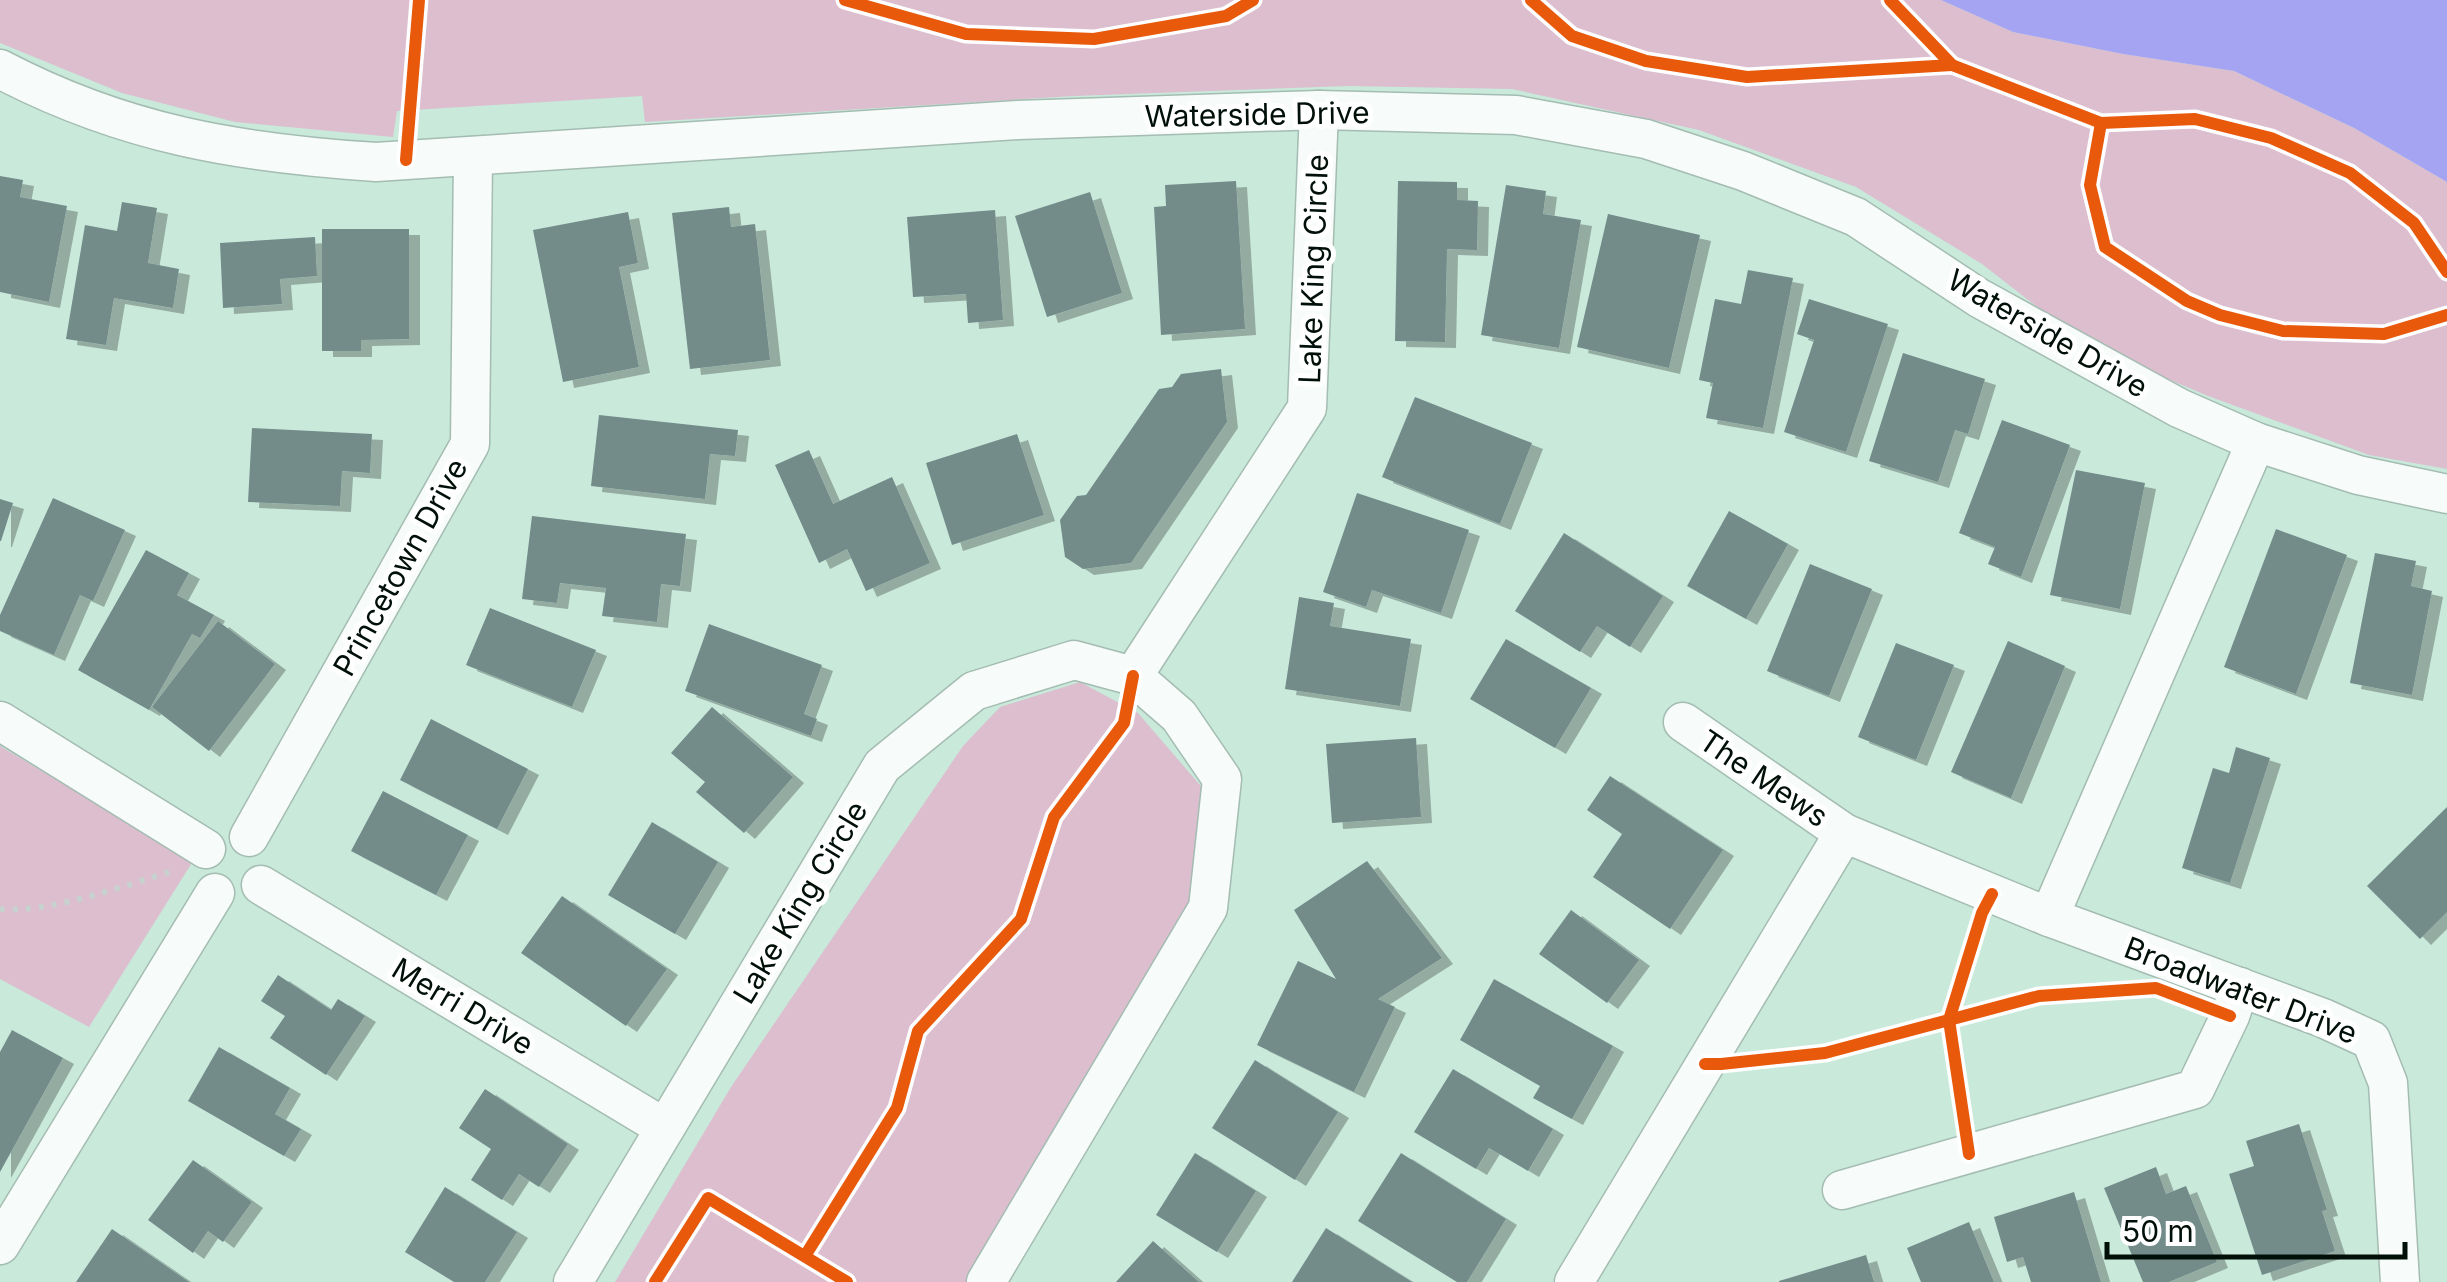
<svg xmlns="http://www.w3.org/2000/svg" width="2447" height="1282" viewBox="0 0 2447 1282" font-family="Inter,sans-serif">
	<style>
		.green { fill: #dcbecf }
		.water { fill: #a5a4f3 }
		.building { fill: #738c8a; filter: url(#shadow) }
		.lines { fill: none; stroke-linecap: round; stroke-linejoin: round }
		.minor-casing { stroke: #a4bcb2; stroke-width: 41 }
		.path { stroke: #c7d1cd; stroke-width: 6; stroke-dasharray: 5 8; stroke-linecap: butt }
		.minor { stroke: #f7fcfa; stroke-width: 38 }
		.cycleway-casing { stroke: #fff; stroke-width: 19 }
		.cycleway { stroke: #e8590c; stroke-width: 12 }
		.labels { text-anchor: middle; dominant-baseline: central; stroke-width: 10; stroke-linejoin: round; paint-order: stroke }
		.street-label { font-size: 30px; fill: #001008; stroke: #fff }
	</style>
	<defs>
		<filter id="shadow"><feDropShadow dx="11" dy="6" stdDeviation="0" flood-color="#0004"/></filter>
	</defs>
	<rect width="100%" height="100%" fill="#c9e9db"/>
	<!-- green -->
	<g class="green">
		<path d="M0 0H1941L2013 32 2123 54 2234 71 2354 128 2447 182V469L2369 455 2208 396 2085 344 1982 264 1856 187 1699 130 1512 89 1348 86 1074 96 645 122 642 96 397 111 393 137 235 122 122 93 0 43Z"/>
		<path d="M1080 682 1138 713 1206 792 1191 913 972 1282H615L731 1087 963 746 1000 707Z"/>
		<path d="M0 746 193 861 89 1027 0 979Z"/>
	</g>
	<!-- water -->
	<path class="water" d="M1941 0H2447V182L2354 128 2234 71 2123 54 2013 32Z"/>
	<!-- building -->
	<g class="building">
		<path d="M0 176 23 180 20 197 67 206 49 302 0 292Z"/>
		<path d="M1236 181 1245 329 1161 335 1154 207 1166 206 1165 185Z"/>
		<path d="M1398 181 1457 182V200L1478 201 1477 250 1447 249 1445 342 1395 341Z"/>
		<path d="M1506 185 1546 191 1543 214 1581 220 1559 348 1481 335Z"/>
		<path d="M1090 192 1122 293 1047 317 1015 216Z"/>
		<path d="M122 202 157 208 148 263 179 269 173 308 114 298 106 345 66 339 85 225 117 231Z"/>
		<path d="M729 207 731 227 755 224 770 360 690 369 672 213Z"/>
		<path d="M995 210 1003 320 968 323 966 294 913 297 907 217Z"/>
		<path d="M628 212 638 263 619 267 639 367 563 382 533 230Z"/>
		<path d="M1608 214 1700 235 1669 368 1577 347Z"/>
		<path d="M322 229H409V339L361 340V351H322Z"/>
		<path d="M315 237 317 276 280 279 282 304 223 308 220 243Z"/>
		<path d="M1748 270 1793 278 1763 428 1706 418 1713 383 1699 380 1715 299 1741 304Z"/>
		<path d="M1809 299 1888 324 1846 452 1784 432 1814 340 1797 334Z"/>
		<path d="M1903 353 1985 379 1968 434 1955 430 1938 482 1869 461Z"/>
		<path d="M1221 369 1227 422 1131 563 1083 569 1065 557 1060 520 1077 496 1086 495 1159 389 1172 387 1181 374Z"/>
		<path d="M1415 397 1532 443 1500 524 1382 477Z"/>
		<path d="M599 415 738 430 735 456 710 454 705 499 591 486Z"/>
		<path d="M2002 420 2070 445 2021 577 1988 564 1995 547 1959 533Z"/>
		<path d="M252 428 372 434 370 473 342 471 340 506 248 502Z"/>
		<path d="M1017 434 1044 515 952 545 926 463Z"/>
		<path d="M809 450 833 504 892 477 930 563 866 591 847 549 819 563 775 465Z"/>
		<path d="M2076 470 2145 483 2120 609 2050 595Z"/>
		<path d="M1357 493 1469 530 1441 613 1372 590 1366 607 1323 592Z"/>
		<path d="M53 498 125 530 93 601 80 595 54 655 0 631V615Z"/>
		<path d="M0 499 13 503 1 541H0Z"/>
		<path d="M1729 511 1788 544 1746 619 1687 586Z"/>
		<path d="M532 516 686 534 680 586 661 584 657 622 602 616 606 588 560 583 557 603 522 599Z"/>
		<path d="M2276 529 2347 555 2296 694 2224 667Z"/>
		<path d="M1564 533 1663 596 1630 647 1597 626 1580 652 1515 611Z"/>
		<path d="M146 550 189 573 177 595 214 615 200 638 192 634 149 710 78 670Z"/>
		<path d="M2375 553 2416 561 2411 586 2432 591 2412 695 2350 683Z"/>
		<path d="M1810 564 1872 589 1829 696 1767 671Z"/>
		<path d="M1299 597 1334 603 1330 626 1411 639 1400 706 1285 689Z"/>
		<path d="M490 608 596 650 572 707 466 665Z"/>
		<path d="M218 621 275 664 209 751 152 707Z"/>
		<path d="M709 624 822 665 804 714 817 719 811 736 685 691Z"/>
		<path d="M1506 639 1591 688 1555 748 1470 699Z"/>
		<path d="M2008 641 2065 666 2011 798 1951 772Z"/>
		<path d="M1896 643 1954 665 1916 760 1858 737Z"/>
		<path d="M712 707 793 777 744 833 696 792 705 782 671 753Z"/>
		<path d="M431 719 528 769 497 829 400 780Z"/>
		<path d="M1416 738 1421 817 1332 823 1326 744Z"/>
		<path d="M2236 747 2270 758 2230 883 2182 868 2213 768 2229 773Z"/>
		<path d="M1610 776 1723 850 1670 929 1593 877 1622 834 1587 810Z"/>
		<path d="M383 791 468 835 436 895 351 851Z"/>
		<path d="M2447 807V912L2420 939 2367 886Z"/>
		<path d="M652 822 718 862 675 934 608 895Z"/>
		<path d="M1367 861 1442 958 1378 999 1395 1007 1354 1092 1257 1045 1298 961 1336 979 1294 910Z"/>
		<path d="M562 896 667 969 626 1026 521 953Z"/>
		<path d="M1571 910 1639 960 1607 1003 1539 954Z"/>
		<path d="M278 975 331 1010 338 999 365 1016 326 1075 270 1038 285 1016 261 1001Z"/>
		<path d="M1494 979 1613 1046 1572 1119 1533 1098 1540 1086 1460 1040Z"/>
		<path d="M12 1030 63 1058 0 1172V1052Z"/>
		<path d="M219 1047 290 1088 275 1114 301 1129 284 1156 188 1101Z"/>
		<path d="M1255 1060 1338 1112 1295 1180 1212 1128Z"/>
		<path d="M1453 1069 1553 1129 1528 1171 1489 1148 1476 1169 1414 1132Z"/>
		<path d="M485 1089 568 1144 539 1187 519 1174 502 1200 471 1180 491 1149 459 1128Z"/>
		<path d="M2299 1124 2327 1210 2322 1211 2335 1251 2262 1275 2229 1174 2254 1166 2246 1141Z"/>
		<path d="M1195 1153 1256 1191 1217 1252 1156 1215Z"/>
		<path d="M1401 1153 1506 1219 1467 1282H1457L1358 1221Z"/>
		<path d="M193 1160 252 1202 223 1242 208 1231 193 1253 148 1220Z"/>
		<path d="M2156 1167 2166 1194 2186 1186 2217 1262 2169 1282H2143L2104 1188Z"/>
		<path d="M445 1187 517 1232 485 1282H454L405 1252Z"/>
		<path d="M2074 1192 2101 1282H2031L2023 1257 2007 1262 1994 1217Z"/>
		<path d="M1969 1222 1994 1282H1921L1907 1248Z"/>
		<path d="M1326 1228 1412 1282H1292Z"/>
		<path d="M112 1229 189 1282H76Z"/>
		<path d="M1153 1241 1199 1282H1116Z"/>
		<path d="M1866 1255 1874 1282H1779V1281Z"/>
	</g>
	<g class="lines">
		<!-- minor casing -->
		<g class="minor-casing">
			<g id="minor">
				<path d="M0 69C124 134 238 153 376 162L1018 120 1319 110 1516 115 1646 139 1743 171 1856 217 1979 298 2179 408 2256 442 2358 475 2447 494"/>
				<path d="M1133 676 1307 408 1319 110"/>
				<path d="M0 721 206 849"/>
				<path d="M1683 722 1844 833"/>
				<path d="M249 837 470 444 473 156"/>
				<path d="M261 885 665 1128"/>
				<path d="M2049 917 2256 442"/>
				<path d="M1842 1190 2195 1089 2230 1016 2240 987"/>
				<path d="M0 1245 215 893"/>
				<path d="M573 1282 882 766 974 691 1074 660 1133 676 1179 716 1222 779 1208 908 986 1282"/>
				<path d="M1574 1282 1844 833 2049 917 2323 1018 2371 1040 2388 1083 2400 1282"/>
			</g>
		</g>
		<!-- path -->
		<path class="path" d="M0 909C49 913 121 887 169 872"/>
		<!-- minor -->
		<use href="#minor" class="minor"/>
		<!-- cycleway casing -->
		<g class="cycleway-casing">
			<g id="cycleway">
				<path d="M845 0 966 34 1094 39 1226 16 1253 0"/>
				<path d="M1531 0 1572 36 1646 61 1747 77 1952 65"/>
				<path d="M1890 0 1952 65 2101 123 2195 119 2271 138 2350 173 2414 223 2447 272"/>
				<path d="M2101 123 2090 185 2105 247 2187 301 2220 315 2283 331 2384 334 2447 315"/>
				<path d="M406 160 419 0"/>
				<path d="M1705 1064H1721L1825 1053 2039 996 2156 988 2230 1016"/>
				<path d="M1969 1154 1949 1020 1982 913 1992 894"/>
				<path d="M805 1256 897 1108 918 1031 1021 919 1054 817 1124 723 1133 676"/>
				<path d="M655 1282 708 1198 847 1282"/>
			</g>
		</g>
		<!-- cycleway -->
		<use href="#cycleway" class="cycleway"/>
	</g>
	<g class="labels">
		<!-- street labels -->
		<g class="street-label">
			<text transform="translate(1257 114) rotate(-1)">Waterside Drive</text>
			<text transform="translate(1313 269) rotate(-88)">Lake King Circle</text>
			<text transform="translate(2048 333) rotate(30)">Waterside Drive</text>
			<text transform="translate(400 567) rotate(-61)">Princetown Drive</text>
			<text transform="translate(1764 778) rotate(34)">The Mews</text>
			<text transform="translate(800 902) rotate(-59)">Lake King Circle</text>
			<text transform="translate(2241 990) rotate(21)">Broadwater Drive</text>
			<text transform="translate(463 1006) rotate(31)">Merri Drive</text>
		</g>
	</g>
	<!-- scale -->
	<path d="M2107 1242v15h298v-15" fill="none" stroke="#001008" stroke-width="5"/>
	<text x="2122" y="1242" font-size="30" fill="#001008" stroke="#ffffff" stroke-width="8" paint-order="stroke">50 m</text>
</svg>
